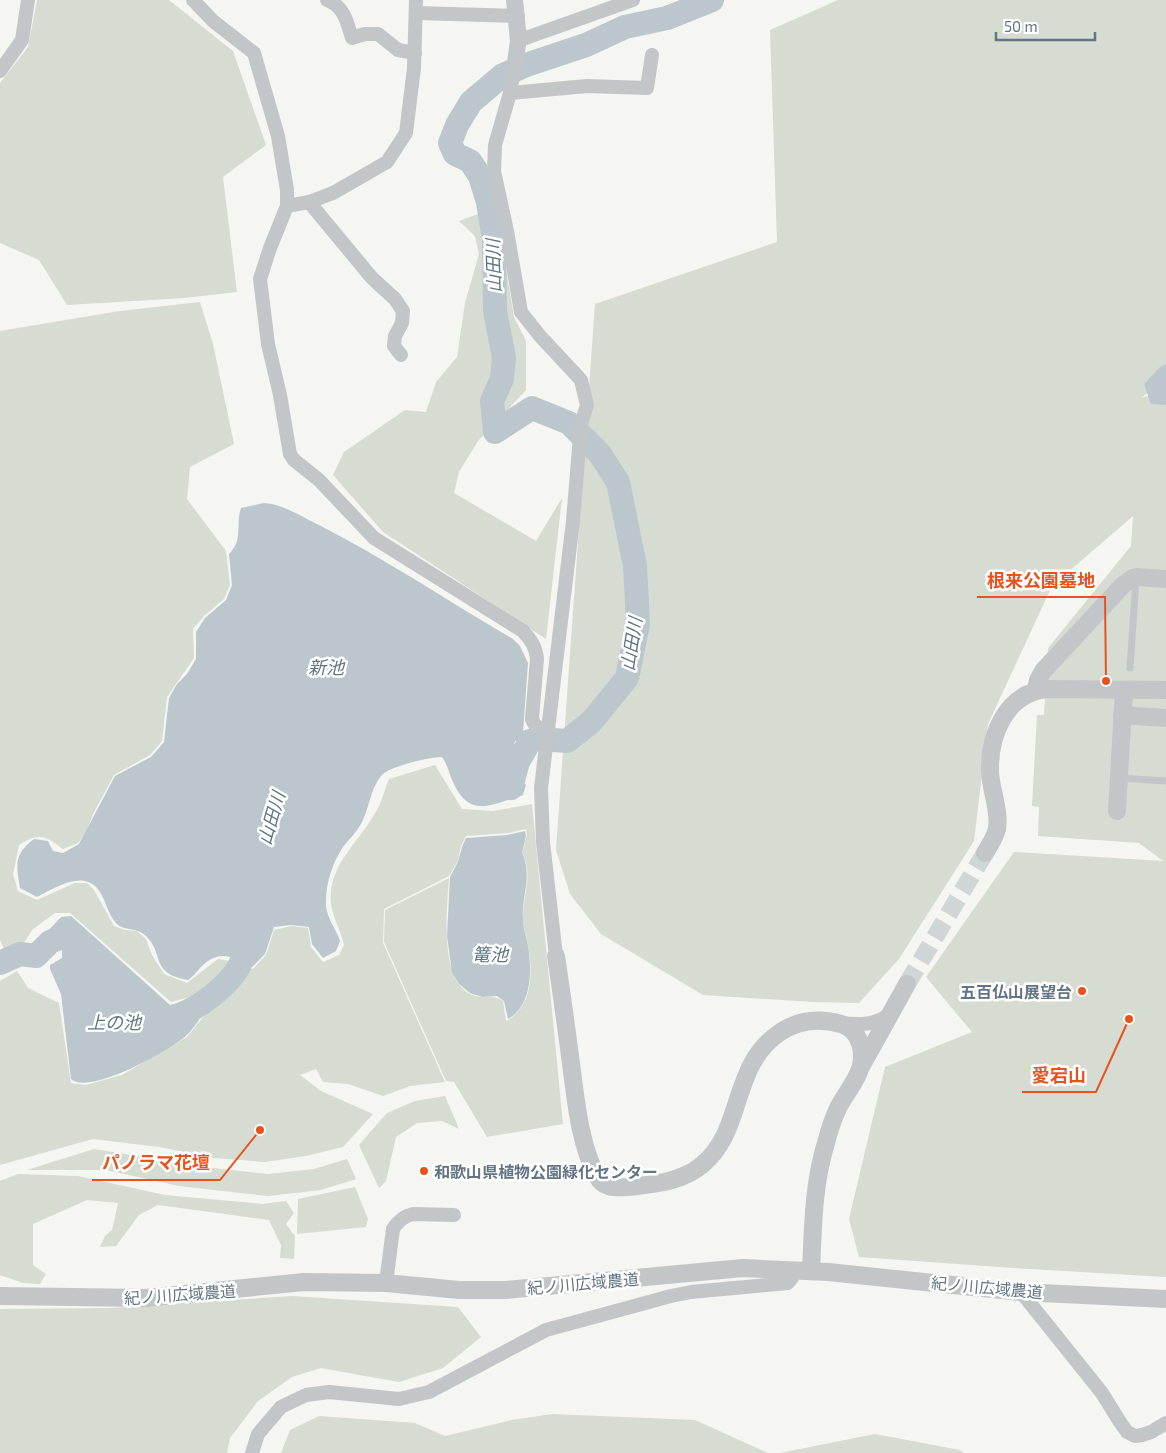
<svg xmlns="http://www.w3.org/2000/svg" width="1166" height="1453" viewBox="0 0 1166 1453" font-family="'Exo 2','Noto Sans JP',sans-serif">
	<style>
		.green { fill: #d6dcd2 }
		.water { fill: #bbc7cc }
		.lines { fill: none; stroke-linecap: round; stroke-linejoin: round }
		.stream { stroke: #bbc7cc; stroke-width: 4 }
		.river { stroke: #bbc7cc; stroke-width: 24 }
		.tertiary-tunnel { stroke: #d0d5d6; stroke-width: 18; stroke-dasharray: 18 9; stroke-linecap: butt }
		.service { stroke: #c2c6c9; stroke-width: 7 }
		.minor { stroke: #c2c6c9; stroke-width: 14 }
		.tertiary { stroke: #c2c6c9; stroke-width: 18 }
		.poi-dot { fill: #e9521d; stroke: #fff; stroke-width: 2 }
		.labels { text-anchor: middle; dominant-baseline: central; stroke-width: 5; stroke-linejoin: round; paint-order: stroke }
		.poi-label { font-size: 16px; font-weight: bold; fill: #637483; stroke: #fff; text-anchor: end }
		.street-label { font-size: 16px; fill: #637483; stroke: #fff }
		.water-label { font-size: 18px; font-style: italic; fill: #5f7780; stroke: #fff }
		.leader { fill: none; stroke: #e9521d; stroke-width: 2 }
		.callout-dot { fill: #e9521d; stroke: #fff; stroke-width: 2 }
		.callout-label { font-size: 18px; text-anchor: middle; font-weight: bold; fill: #e9521d; stroke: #fff; stroke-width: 5; stroke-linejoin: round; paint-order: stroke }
	</style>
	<rect width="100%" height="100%" fill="#f5f5f1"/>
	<!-- green -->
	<g class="green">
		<path d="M37 0H169L233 51 266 145 223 177 237 292 185 298 67 305 39 260 0 243V83L28 47Z"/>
		<path d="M838 0H1166V380L1141 398 1166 391V1277L1013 1268 859 1257 849 1219 885 1067 972 1032 926 977 1014 852 1163 861 1139 843 1038 836 1039 807 1032 806 1037 715H1044L1048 648 1131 546 1133 516 1052 586 988 724 974 841 899 959 859 1003 813 1002 703 995 601 934 570 894 556 850 595 304 777 242 770 30Z"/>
		<path d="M492 200 503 252 514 317 526 341V390L478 441 459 472 454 493 536 541 562 498 546 639 383 532 333 475 344 452 405 410 426 412 436 382 457 357 465 303 479 254 475 236 459 221 478 214 480 201Z"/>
		<path d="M200 302 213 344 234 444 190 467 187 499 226 551 230 585 224 599 204 616 193 629 194 658 167 697 162 741 150 755 114 775 94 812 86 832 78 843 63 849C44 835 39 833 19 845L13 874 18 891 37 900 75 883H87L94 890 114 926 125 930 137 931 146 939 152 955 164 974 187 983 218 959 229 961 234 965 223 980 194 996 171 1002 70 913H55L32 930 22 946 6 953 0 940V331L120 311Z"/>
		<path d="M435 765 462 809 493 811 532 804 563 1124 487 1137 454 1082 446 1081 384 942 385 910 449 878C447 908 439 978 470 994 483 1001 491 993 503 1001L506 1021C533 1007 533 972 528 946 527 937 523 929 523 920 522 894 534 878 522 852L527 835 526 829 508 833 466 836 461 846 458 861 449 876 384 909 383 943 445 1082 410 1086 383 1096 348 1084 323 1082 316 1069 300 1075 321 1091 373 1114 343 1147 306 1156 265 1162 214 1158 159 1147 93 1139 0 1165V981L17 971 28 988 59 1003 71 1083 86 1085 122 1075 187 1037 244 966 253 969 266 955 274 930 291 926 308 928 311 947 323 962 339 955 344 945C341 931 333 919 331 904 327 867 357 844 374 815 381 805 384 791 389 779Z"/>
		<path d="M445 1096 459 1129 442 1121 417 1123 396 1137 386 1181 379 1188 359 1145 387 1113 415 1101Z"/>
		<path d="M94 1149 213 1168 268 1174 314 1169 347 1159 356 1179 321 1190 268 1196 179 1186 106 1170H27Z"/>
		<path d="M18 1174 78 1176 165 1195 263 1204 286 1201 294 1213 286 1224 295 1236 294 1259 280 1258 281 1245 269 1220 158 1205 139 1215 116 1246 100 1247 105 1236 112 1230 118 1203 87 1200 33 1224V1265L46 1274 40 1284 23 1283 0 1275V1181Z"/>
		<path d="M355 1187 368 1219 366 1227 297 1234 298 1199Z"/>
		<path d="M292 1296 458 1307 481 1337 443 1368 399 1382 321 1368 292 1377 258 1401 230 1438 227 1453H0V1309L111 1308Z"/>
		<path d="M552 1414 695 1420 768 1453H281L290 1430 319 1416 415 1423 445 1436 512 1420Z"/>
		<path d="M875 1434 960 1450 964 1453H780Z"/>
	</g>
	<!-- water -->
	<g class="water">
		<path d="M1166 364V405L1151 404 1144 384 1160 367Z"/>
		<path d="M264 503C283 504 300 516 317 524 384 558 448 601 513 639L520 646 528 663 523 732 520 740 515 741 506 775 508 779 522 782 526 785 523 795C493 804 470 820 453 782 449 774 448 765 442 757 429 757 392 766 383 774 371 786 370 805 363 820 358 831 350 838 343 847 332 863 325 886 326 906 327 918 336 929 340 941L336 951 323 958 312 944 309 927 291 925 274 927 265 954 252 967C233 957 220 949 202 966 197 971 194 976 188 980 149 973 165 954 146 936 135 926 123 932 115 922 107 912 105 897 97 888 81 870 53 889 37 897L20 888C16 864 14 854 34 839L48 841 53 851 63 853 79 844 115 776 151 757 164 742 169 698 177 684 187 674 196 659V632L205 618 226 600 232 585 229 554C244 539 235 526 241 508Z"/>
		<path d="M525 831 526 836 522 852C533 879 521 894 523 920 523 929 527 938 528 946 532 971 532 1006 508 1019L504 1001 497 996 482 997 470 993 459 984 452 972 447 936 450 877 458 862 462 847 466 838 507 835Z"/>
		<path d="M71 916 170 1005 187 1003 199 1020C195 1025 191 1031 187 1035 171 1050 89 1096 71 1079L61 994 50 969V965L62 958V950L55 946 41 962 34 960 32 948 61 917Z"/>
	</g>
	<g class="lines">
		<!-- stream -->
		<path class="stream" d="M453 134 446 131 458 107 509 62 512 41 508 0"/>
		<!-- river -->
		<g class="river">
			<path d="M490 775 497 782 511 788 518 762 530 741 539 739 567 741 591 722 627 678 638 624 635 566 618 482 600 454 569 423 532 408 495 432 492 401 502 379 504 358 495 311 494 239 488 202 480 176 470 161 455 154 450 143 457 125 471 102 503 75 529 64 586 45 625 27 667 18 712 0"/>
			<path d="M0 963 20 954 36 956 50 942 57 939"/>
			<path d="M161 1018C187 1020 232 985 241 962 245 952 246 941 248 931"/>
		</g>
		<!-- tertiary-tunnel -->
		<path class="tertiary-tunnel" d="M907 984 985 853"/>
		<!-- service -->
		<g class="service">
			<path d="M1130 668 1136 579"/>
			<path d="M1119 778 1166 781"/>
		</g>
		<!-- minor -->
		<g class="minor">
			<path d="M193 0 213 21 254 53 278 136 287 190V206L270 248 260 279 268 344 280 395 290 454 294 460 319 480 374 538 523 631C531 640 536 647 537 659L532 719C535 728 540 729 549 730"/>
			<path d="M327 0C344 6 347 22 352 38L365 34H378L398 50 415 53"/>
			<path d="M516 0 520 40 510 93 495 145 494 171 507 231 521 312 540 336 581 380 587 405 581 424 573 521 541 788 543 842 556 956"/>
			<path d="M417 13 518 16"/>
			<path d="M520 40 633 0"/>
			<path d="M0 71 22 40 28 0"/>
			<path d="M510 93 587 86 647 88 652 55"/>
			<path d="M309 202 372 278 395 299 403 311 402 323 395 336 394 346 401 355"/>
			<path d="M287 206 309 202 333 193 387 162 406 133 414 68 416 0"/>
			<path d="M840 1023C857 1025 878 1026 891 1012"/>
			<path d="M386 1283 393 1229C398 1221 404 1216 413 1214L454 1215"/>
			<path d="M1021 1292 1102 1393 1118 1419 1127 1432 1135 1436 1142 1435 1151 1432 1166 1423"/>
			<path d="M252 1453 258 1434 281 1407 306 1395 329 1392 399 1399 429 1392 546 1330 671 1296 691 1292 788 1283 792 1278 794 1269"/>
		</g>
		<!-- tertiary -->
		<g class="tertiary">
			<path d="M1036 690 1038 680 1043 671 1123 585 1133 578 1137 577 1166 579"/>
			<path d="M1122 715 1166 718"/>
			<path d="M1117 811 1124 690"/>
			<path d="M985 853C990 845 995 837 997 829 1000 810 991 791 990 772 989 735 1006 693 1047 689L1166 690"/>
			<path d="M556 956C562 995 567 1033 572 1071 576 1103 581 1148 597 1176 600 1182 606 1186 613 1187 621 1188 630 1187 638 1186 661 1183 685 1180 703 1164 745 1129 730 1064 782 1031 800 1020 820 1018 841 1024 855 1028 862 1042 862 1056 863 1074 846 1092 838 1108 833 1119 829 1131 826 1143 813 1185 813 1228 811 1271"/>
			<path d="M862 1065 907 984"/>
			<path d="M0 1296 145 1298 304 1282 386 1283 459 1290H506L743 1268 828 1272 1021 1292 1166 1299"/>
		</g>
	</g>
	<!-- markers -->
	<g class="poi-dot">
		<circle cx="1082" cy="991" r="5"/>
		<circle cx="424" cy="1171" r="5"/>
	</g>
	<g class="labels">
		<!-- poi labels -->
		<g class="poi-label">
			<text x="1072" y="991">五百仏山展望台</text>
			<text x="434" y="1171" text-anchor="start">和歌山県植物公園緑化センター</text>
		</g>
		<!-- street labels -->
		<g class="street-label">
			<text transform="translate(583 1283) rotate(-5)">紀ノ川広域農道</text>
			<text transform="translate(987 1287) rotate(5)">紀ノ川広域農道</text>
			<text transform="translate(180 1294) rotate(-4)">紀ノ川広域農道</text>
		</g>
		<!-- water labels -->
		<g class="water-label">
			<text transform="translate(493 266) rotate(-92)">山田川</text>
			<text transform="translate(631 644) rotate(-81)">山田川</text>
			<text x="326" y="667">新池</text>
			<text transform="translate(271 818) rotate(-74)">山田川</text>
			<text x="490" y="954">篭池</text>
			<text x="114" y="1022">上の池</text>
		</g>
	</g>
	<!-- callouts -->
	<path class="leader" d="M1106 681L1105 597H977M1129 1019L1096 1092H1022M260 1130L220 1180H92"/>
	<g class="callout-dot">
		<circle cx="1106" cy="681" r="5"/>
		<circle cx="1129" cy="1019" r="5"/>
		<circle cx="260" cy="1130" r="5"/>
	</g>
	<g class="callout-label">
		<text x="1041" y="587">根来公園墓地</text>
		<text x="1059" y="1082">愛宕山</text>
		<text x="156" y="1169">パノラマ花壇</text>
	</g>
	<!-- scale -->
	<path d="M996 32v8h99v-8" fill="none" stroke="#637483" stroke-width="2.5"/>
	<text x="1004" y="32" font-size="15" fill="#637483" stroke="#ffffff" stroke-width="4" paint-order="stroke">50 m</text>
</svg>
